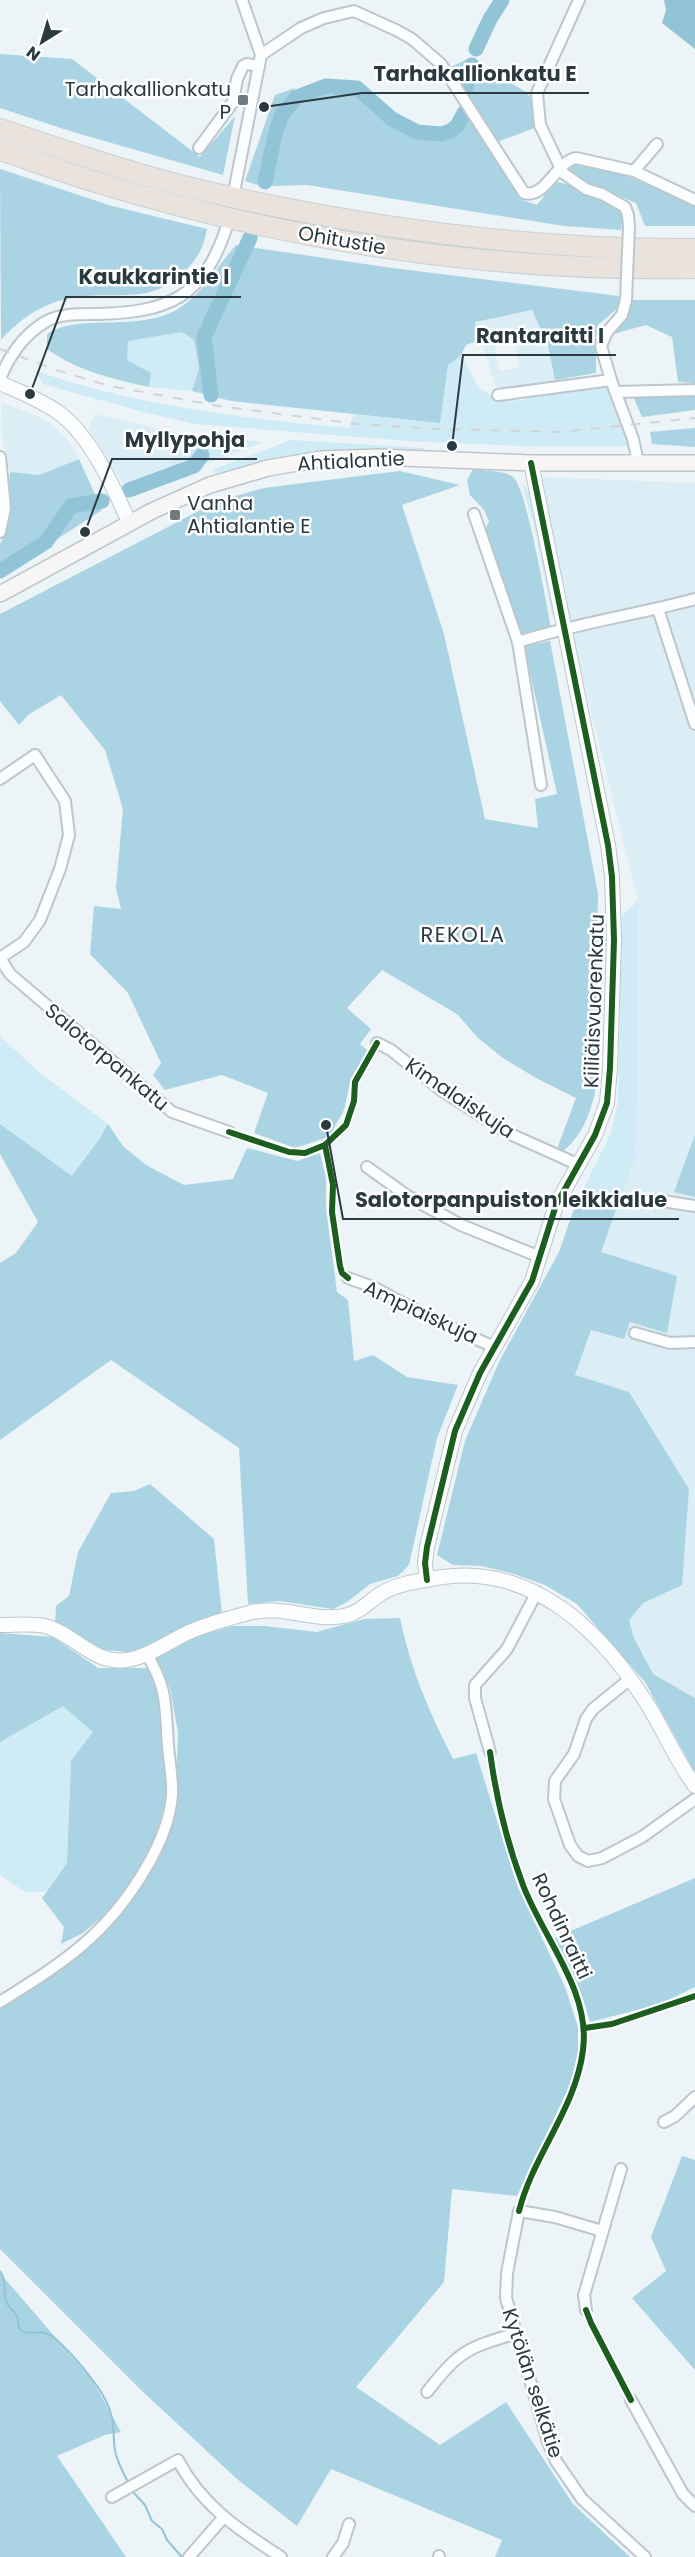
<svg xmlns="http://www.w3.org/2000/svg" width="695" height="2557" viewBox="0 0 695 2557" font-family="Poppins,sans-serif">
	<style>
		.built { fill: #dbedf5; fill-rule: evenodd }
		.green { fill: #cfebf6 }
		.forest { fill: #aad3e3 }
		.water { fill: #92c4d7 }
		.lines { fill: none; stroke-linecap: round; stroke-linejoin: round }
		.stream { stroke: #92c4d7; stroke-width: 2 }
		.river { stroke: #92c4d7; stroke-width: 15 }
		.minor-casing { stroke: #bdc7cb; stroke-width: 14 }
		.tertiary-casing { stroke: #bdc7cb; stroke-width: 16 }
		.secondary-casing { stroke: #bdc7cb; stroke-width: 18 }
		.motorway-casing { stroke: #c9d0d2; stroke-width: 22 }
		.minor { stroke: #fcfdfe; stroke-width: 10 }
		.tertiary { stroke: #fcfdfe; stroke-width: 14 }
		.secondary { stroke: #f7f6f4; stroke-width: 15 }
		.motorway { stroke: #eae3dd; stroke-width: 20 }
		.rail { stroke: #d2d5d5; stroke-width: 2; stroke-dasharray: 10 10; stroke-linecap: butt }
		.minor-bridge-casing { stroke: #bdc7cb; stroke-width: 14; stroke-linecap: butt }
		.minor-bridge { stroke: #fcfdfe; stroke-width: 10 }
		.cycleway-casing { stroke: #fff; stroke-width: 10 }
		.cycleway { stroke: #1b5e20; stroke-width: 6 }
		.poi-dot { fill: #6f7b80; stroke: #fff; stroke-width: 2 }
		.labels { text-anchor: middle; dominant-baseline: central; stroke-width: 5; stroke-linejoin: round; paint-order: stroke }
		.poi-label { font-size: 20px; fill: #2b3a40; stroke: #fff; text-anchor: end }
		.street-label { font-size: 20px; fill: #2b3a40; stroke: #fff }
		.neighbourhood-label { font-size: 21px; letter-spacing: 1.5px; fill: #2b3a40; stroke: #fff }
		.leader { fill: none; stroke: #2b3a40; stroke-width: 2 }
		.callout-dot { fill: #2b3a40; stroke: #fff; stroke-width: 2 }
		.callout-label { font-size: 21px; text-anchor: middle; font-weight: bold; fill: #2b3a40; stroke: #fff; stroke-width: 5; stroke-linejoin: round; paint-order: stroke }
	</style>
	<rect width="100%" height="100%" fill="#ecf4f7"/>
	<!-- built -->
	<g class="built">
		<path d="M532 310 548 345 555 380 504 389 496 387 475 322ZM515 343 519 368 499 371 495 346Z"/>
		<path d="M1 402 42 418 54 426 67 439 79 459 39 475 10 472 2 438Z"/>
		<path d="M95 414 176 433 168 473 126 489 89 429Z"/>
		<path d="M540 477 695 483V1698L653 1674 634 1638 629 1620 643 1603 682 1585 629 1392 575 1376 591 1330 630 1322 677 1276 600 1252 635 1160 638 1076V901L574 642Z"/>
	</g>
	<!-- green -->
	<g class="green">
		<path d="M182 332 194 340 199 368 192 391 149 387 151 373 127 360 128 341Z"/>
		<path d="M461 355 478 387 495 398 520 401 535 395 599 384 608 390 630 442 628 446H521L408 441 195 424 143 412 43 384 36 371C137 406 243 418 349 428L354 414 440 423 448 365Z"/>
		<path d="M176 433 263 442 202 465 169 470Z"/>
		<path d="M291 440 424 448V452L308 454 215 473 212 470Z"/>
		<path d="M524 484 531 496 558 615H552L534 526 523 489Z"/>
		<path d="M638 901V1076L635 1160 619 1201 576 1203 611 1133 618 1102 622 915Z"/>
		<path d="M0 1036 40 1073 108 1124 100 1138 72 1177 0 1124Z"/>
		<path d="M63 1706 94 1732 71 1761 67 1863 45 1892H25L0 1875V1742Z"/>
	</g>
	<!-- forest -->
	<g class="forest">
		<path d="M0 54 72 59 200 157 235 116 223 175 73 132 0 108Z"/>
		<path d="M469 58 526 92 534 100 537 127 497 142 449 68Z"/>
		<path d="M295 88 274 118 265 161 257 185 245 181 275 95Z"/>
		<path d="M326 92 357 95 389 125 417 136 454 137 468 113 522 200 537 205 555 182C579 184 606 200 623 215L621 230 564 226 307 185 271 186 288 115 301 101Z"/>
		<path d="M571 165C611 165 659 189 695 206V226H645L636 203 575 177 569 172Z"/>
		<path d="M0 169 112 206 207 229C204 246 199 256 187 269 150 308 117 289 71 298 42 303 20 319 1 340Z"/>
		<path d="M236 245 392 268 619 296 618 308 599 324 596 338V373L555 380 548 345 532 310 475 322 481 340 466 345 461 355 448 365 440 423 231 401 192 391 199 368 194 340 182 332 128 341 127 360 151 373 149 387C113 379 77 371 47 349V334C79 312 141 334 181 307 205 291 217 266 236 245Z"/>
		<path d="M633 300H695V383L678 382 672 337 646 325 613 334 625 319Z"/>
		<path d="M633 396 695 397V410L642 417Z"/>
		<path d="M695 428V447L652 444 650 432Z"/>
		<path d="M79 459 102 510 0 576V544L6 531 10 472 39 475Z"/>
		<path d="M473 469C484 471 506 470 514 478 527 491 546 603 551 628L523 633 519 632 484 533 489 521 484 510 470 495 467 480Z"/>
		<path d="M400 471 460 485 402 505 444 634 485 819 538 828 535 799 557 794 524 646 550 641 598 894 595 1093C589 1116 582 1136 563 1151L557 1149 576 1098 536 1078 503 1058 478 1038 457 1014 382 970 347 1008 371 1029 360 1044 368 1051 351 1078 344 1110 329 1137 295 1148 254 1133 268 1093 222 1075 165 1090 153 1075 161 1063 128 993 90 954 94 906 121 909 116 888 123 809 105 750 61 695 28 715 19 725 0 701V614L218 501 264 488Z"/>
		<path d="M0 1124 72 1176 100 1138 108 1124 123 1146 146 1165 184 1185 233 1179 247 1148 297 1161 320 1153 326 1178V1208L337 1292 348 1300 354 1361 373 1355 407 1377 458 1385 437 1438 409 1565 398 1576 370 1584 347 1602 333 1609 279 1601 248 1604 239 1448 111 1360 0 1440V1263L16 1253 38 1222 0 1154Z"/>
		<path d="M695 1135V1197L674 1192Z"/>
		<path d="M619 1201 601 1252 677 1276 667 1333 630 1322 624 1339 591 1330 575 1375 629 1392 689 1489 682 1585 643 1603 629 1620 634 1638 653 1674 695 1698V1773L645 1682 577 1604 545 1585 514 1574 482 1566 453 1565 437 1555 465 1441 499 1362 559 1252 576 1203Z"/>
		<path d="M150 1484 214 1539 222 1614 135 1653 97 1649 55 1624 56 1606 69 1596 78 1552 111 1493 134 1491Z"/>
		<path d="M400 1618C410 1668 430 1714 453 1759L476 1753 517 1885 565 1987 578 2027V2051L571 2083 517 2196 452 2189 444 2282 356 2387 440 2445 506 2402 573 2504 630 2557H495L502 2540 331 2469 297 2526 237 2479 142 2391 0 2249V2009L19 1995 135 1892 176 1801 178 1732 170 1688 153 1658 194 1637 233 1626H264L317 1632 364 1619Z"/>
		<path d="M0 1633 53 1637 98 1668H149L159 1687 167 1795 154 1842 130 1886 111 1909 83 1933 61 1944 64 1927 42 1898 67 1863 71 1761 93 1732 63 1706 0 1742Z"/>
		<path d="M695 1878V1987L660 2004 590 2022C582 1991 569 1966 552 1939Z"/>
		<path d="M682 2156 695 2160V2370L632 2298 666 2271 651 2237Z"/>
		<path d="M0 2273 93 2381 121 2432 105 2435 57 2456 126 2557H0Z"/>
	</g>
	<!-- water -->
	<path class="water" d="M664 0H695V49L662 23 666 10Z"/>
	<g class="lines">
		<!-- stream -->
		<g class="stream">
			<path d="M0 2271C6 2279 4 2288 5 2297 6 2307 13 2309 17 2316 19 2320 17 2325 20 2329 26 2337 41 2329 50 2335 66 2345 98 2384 106 2401 114 2417 113 2425 114 2441 114 2455 121 2468 127 2480"/>
			<path d="M134 2493 145 2505 152 2521 162 2529 167 2540 181 2556"/>
		</g>
		<!-- river -->
		<g class="river">
			<path d="M476 49 490 19 502 0"/>
			<path d="M466 88 472 65"/>
			<path d="M265 182 276 132 282 114 297 97 326 86 357 88 392 119 417 132 442 134 450 131 457 126 464 113"/>
			<path d="M211 395 204 337 250 238"/>
			<path d="M129 490 194 466 202 455"/>
			<path d="M0 571 46 542 71 506 102 501"/>
		</g>
		<!-- minor casing -->
		<g class="minor-casing">
			<g id="minor">
				<path d="M579 0 537 93 540 125 563 173 586 189 602 194 625 207 628 215 629 227"/>
				<path d="M261 55 301 28 324 18 354 11 398 31 412 39 441 64 524 193C545 199 556 162 576 158L634 171 695 200"/>
				<path d="M199 148 233 102 237 79 243 66 247 64 259 66"/>
				<path d="M634 171 657 144"/>
				<path d="M235 187 261 55 242 0"/>
				<path d="M626 300 622 315 607 332 601 346 611 380 633 439 638 462"/>
				<path d="M0 379C9 356 24 335 45 322 60 313 82 314 99 314 171 312 204 296 227 226"/>
				<path d="M617 392 695 390"/>
				<path d="M498 395 611 380"/>
				<path d="M0 457 5 508 0 532"/>
				<path d="M474 514 518 642 541 785"/>
				<path d="M658 609 695 724"/>
				<path d="M518 642C576 623 636 615 695 599"/>
				<path d="M0 779 35 755 65 801 69 835 60 869 40 920 24 942 0 958"/>
				<path d="M0 958 10 974 172 1112 229 1132"/>
				<path d="M377 1043 391 1050 441 1090 508 1133 577 1164"/>
				<path d="M367 1167 409 1197 461 1225 540 1257"/>
				<path d="M656 1200 695 1206"/>
				<path d="M348 1278 373 1287 430 1318 494 1347"/>
				<path d="M635 1333 670 1343 695 1342"/>
				<path d="M630 1679 593 1709 586 1719 574 1754 555 1781 554 1799 570 1845 578 1856 588 1861 602 1858 642 1837 695 1799"/>
				<path d="M490 1752 475 1698V1685L507 1649 537 1592"/>
				<path d="M0 2002C64 1962 107 1935 146 1868 159 1846 170 1821 172 1795 173 1779 169 1761 168 1745 165 1705 168 1689 146 1653"/>
				<path d="M664 2122 675 2116 695 2097"/>
				<path d="M602 2231 555 2217 519 2211 507 2273 506 2298 548 2442 556 2461 582 2499 645 2557"/>
				<path d="M586 2310 584 2295 621 2169"/>
				<path d="M427 2392C460 2350 467 2348 517 2333"/>
				<path d="M631 2400 683 2494 695 2506"/>
				<path d="M112 2497 178 2460C201 2505 239 2530 281 2557"/>
				<path d="M189 2557 223 2518"/>
				<path d="M333 2557 343 2543 349 2524"/>
				<path d="M439 2557V2556"/>
			</g>
		</g>
		<!-- tertiary casing -->
		<g class="tertiary-casing">
			<g id="tertiary">
				<path d="M0 383C20 392 41 400 59 413 90 435 114 488 129 522"/>
				<path d="M427 1580 425 1563 427 1547 455 1431 480 1373 532 1281 556 1205 595 1135 607 1103 610 1068 614 940 612 877 608 845 531 463"/>
				<path d="M0 1625C15 1625 31 1623 45 1626 75 1634 93 1665 127 1660 148 1657 170 1641 189 1632 208 1624 229 1618 249 1613 281 1604 313 1622 344 1616 360 1613 369 1601 382 1593 398 1583 425 1580 443 1577 531 1565 598 1628 642 1696 662 1725 674 1758 695 1786"/>
			</g>
		</g>
		<!-- secondary casing -->
		<g class="secondary-casing">
			<path id="secondary" d="M0 594 152 511 210 485 268 468 321 459 379 457 531 463H695"/>
		</g>
		<!-- motorway casing -->
		<g class="motorway-casing">
			<g id="motorway">
				<path d="M0 129C67 151 135 175 204 191 365 228 530 250 695 249"/>
				<path d="M0 150C33 161 66 173 99 183 291 242 494 272 695 268"/>
			</g>
		</g>
		<!-- minor -->
		<use href="#minor" class="minor"/>
		<!-- tertiary -->
		<use href="#tertiary" class="tertiary"/>
		<!-- secondary -->
		<use href="#secondary" class="secondary"/>
		<!-- motorway -->
		<use href="#motorway" class="motorway"/>
		<!-- rail -->
		<path class="rail" d="M0 349 56 370 110 386 219 406 357 424 438 429 561 432 695 418"/>
		<!-- minor-bridge casing -->
		<g class="minor-bridge-casing">
			<path id="minor-bridge" d="M626 300 629 227"/>
		</g>
		<!-- minor-bridge -->
		<use href="#minor-bridge" class="minor-bridge"/>
		<!-- cycleway casing -->
		<g class="cycleway-casing">
			<g id="cycleway">
				<path d="M229 1132 289 1152 305 1153 325 1145 346 1125 354 1101 355 1082 377 1043"/>
				<path d="M325 1145 333 1185 332 1212 340 1266 342 1273 348 1278"/>
				<path d="M427 1580 425 1563 427 1547 455 1431 480 1373 532 1281 556 1205 595 1135 607 1103 610 1068 614 940 612 877 608 845 531 463"/>
				<path d="M490 1752C496 1797 507 1843 523 1885 543 1938 591 1991 583 2050 576 2108 533 2155 519 2211"/>
				<path d="M585 2028 612 2024 695 1996"/>
				<path d="M586 2310 591 2323 631 2400"/>
			</g>
		</g>
		<!-- cycleway -->
		<use href="#cycleway" class="cycleway"/>
	</g>
	<!-- markers -->
	<g class="poi-dot">
		<rect x="237" y="94" width="12" height="12" rx="3"/>
		<rect x="169" y="509" width="12" height="12" rx="3"/>
	</g>
	<g class="labels">
		<!-- poi labels -->
		<g class="poi-label">
			<text x="231" y="89">Tarhakallionkatu<tspan x="231" dy="23">P</tspan></text>
			<text x="187" y="503" text-anchor="start">Vanha<tspan x="187" dy="23">Ahtialantie E</tspan></text>
		</g>
		<!-- street labels -->
		<g class="street-label">
			<text transform="translate(342 240) rotate(10)">Ohitustie</text>
			<text transform="translate(351 461) rotate(-3)">Ahtialantie</text>
			<text transform="translate(594 1001) rotate(-88)">Kiiliäisvuorenkatu</text>
			<text transform="translate(107 1057) rotate(40)">Salotorpankatu</text>
			<text transform="translate(460 1098) rotate(34)">Kimalaiskuja</text>
			<text transform="translate(421 1312) rotate(25)">Ampiaiskuja</text>
			<text transform="translate(562 1926) rotate(65)">Rohdinraitti</text>
			<text transform="translate(533 2383) rotate(72)">Kytölän selkätie</text>
		</g>
		<!-- neighbourhood labels -->
		<g class="neighbourhood-label">
			<text x="463" y="934">REKOLA</text>
		</g>
	</g>
	<!-- callouts -->
	<path class="leader" d="M264 107L362 93H589M30 394L66 297H241M452 446L463 355H616M85 532L112 459H257M326 1125L343 1219H679"/>
	<g class="callout-dot">
		<circle cx="264" cy="107" r="6"/>
		<circle cx="30" cy="394" r="6"/>
		<circle cx="452" cy="446" r="6"/>
		<circle cx="85" cy="532" r="6"/>
		<circle cx="326" cy="1125" r="6"/>
	</g>
	<g class="callout-label">
		<text x="475" y="81">Tarhakallionkatu E</text>
		<text x="154" y="284">Kaukkarintie I</text>
		<text x="540" y="343">Rantaraitti I</text>
		<text x="185" y="447">Myllypohja</text>
		<text x="511" y="1207">Salotorpanpuiston leikkialue</text>
	</g>
	<!-- north arrow -->
	<g transform="translate(42 42) rotate(217)" stroke="#ffffff" stroke-width="4.5" paint-order="stroke">
	<path d="M0-4.5L10 22L0 15L-10 22Z" fill="#2b3a40"/>
	<text y="-9" font-size="16" font-weight="bold" text-anchor="middle" fill="#2b3a40">N</text>
	</g>
</svg>
